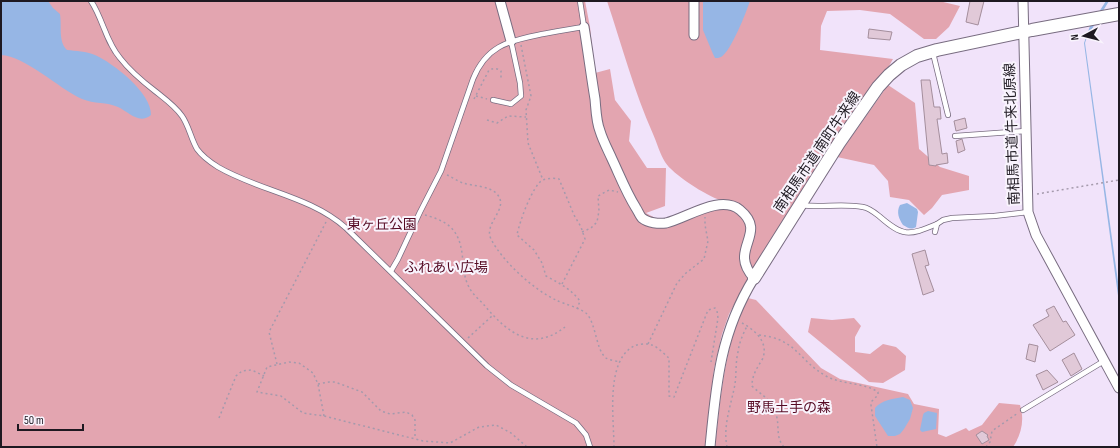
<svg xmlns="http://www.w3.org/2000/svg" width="1120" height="448" viewBox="0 0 1120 448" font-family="'Sofia Sans Condensed','Noto Sans JP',sans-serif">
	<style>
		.green { fill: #e3a5b0 }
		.water { fill: #96b6e5 }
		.building { fill: #e1c9d8; stroke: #a48e9c }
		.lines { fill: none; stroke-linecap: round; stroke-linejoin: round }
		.lane-casing { stroke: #786c80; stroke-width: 6 }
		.street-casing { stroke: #786c80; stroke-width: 11 }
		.secondary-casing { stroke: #786c80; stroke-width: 14 }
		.path { stroke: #a59aac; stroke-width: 1.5; stroke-dasharray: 2 3; stroke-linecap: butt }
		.lane { stroke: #fff; stroke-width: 4.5 }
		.street { stroke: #fff; stroke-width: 9 }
		.secondary { stroke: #fff; stroke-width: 12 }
		.labels { text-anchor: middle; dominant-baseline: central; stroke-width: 4; stroke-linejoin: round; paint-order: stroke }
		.street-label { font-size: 14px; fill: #1e1921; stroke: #f9f4fd }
		.park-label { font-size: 14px; fill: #560b24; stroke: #f9f4fd }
	</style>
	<rect width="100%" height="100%" fill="#f1e3fa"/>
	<!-- green -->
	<g class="green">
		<path d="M1 1H585L590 27 595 73 610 69 615 100 631 121 629 141 647 168H666L665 206 646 213 655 218 665 219 720 200C707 196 672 174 665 162 660 154 657 143 653 134 634 91 622 46 607 1H939L960 6 949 27 936 39H924L890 14 860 10 827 11 821 26 820 50 893 59 889 66 881 77 757 263 729 314 722 334 714 369 705 447H1Z"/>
		<path d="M888 85 915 103 919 149 940 167 969 176V190L942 195 932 208 924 215 909 200 890 197 888 181 874 165 837 157Z"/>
		<path d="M748 298 756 300 821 368 840 379 908 394 914 404 939 409 938 434 946 437 966 428 969 431 982 425 999 403 1020 405C1025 420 1021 435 1013 447H715C721 397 724 344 748 298Z"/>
		<path d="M811 318 832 320 854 318 861 326 855 337V352L870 354 883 344 896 347 906 356 905 370 883 383 869 382 808 332Z"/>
	</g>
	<!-- water -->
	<g class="water">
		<path d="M1 1H48L53 8 60 14C62 27 58 41 67 50 76 51 86 51 95 55 113 63 152 93 151 115 139 125 129 112 118 107 107 102 94 104 82 99 58 88 25 56 1 55Z"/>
		<path d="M703 1H750C746 13 731 51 721 57 719 58 717 58 715 58L713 54 703 30Z"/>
		<path d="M1106 1H1109L1087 37 1085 43 1119 289V303L1084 43 1090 26Z"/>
		<path d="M907 203 917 209 918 212 916 227C911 230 908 228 903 225 899 219 896 212 900 205Z"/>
		<path d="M903 397 910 400 913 408 910 419 904 429 900 434 895 436H888L875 416V408C882 400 892 399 903 397Z"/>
		<path d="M928 411 937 413 936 429 922 432 920 430 923 415 924 413Z"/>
	</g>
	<!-- building -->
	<g class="building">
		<path d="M970 1H984L978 25 966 22Z"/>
		<path d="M869 29 892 32 890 40 868 38Z"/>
		<path d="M921 80H930L934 107H940L941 119H937L942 154 947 153 948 163 936 165V166L929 165Z"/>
		<path d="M965 118 967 128 956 131 954 121Z"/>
		<path d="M962 139 965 150 958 153 956 141Z"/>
		<path d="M925 250 929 265 925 266 934 291 923 295 912 254Z"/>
		<path d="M1054 306 1063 322 1066 321 1075 335 1050 351 1033 325 1049 316 1046 310Z"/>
		<path d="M1029 344 1038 346 1035 362 1026 359Z"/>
		<path d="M1074 353 1082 369 1071 376 1062 360Z"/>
		<path d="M1047 370 1058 382 1043 390 1036 375Z"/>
		<path d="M982 431 988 435 987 436 989 440 982 444 976 435Z"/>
	</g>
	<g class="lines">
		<!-- lane casing -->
		<g class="lane-casing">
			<g id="lane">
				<path d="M91 1C103 19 106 42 120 58 130 71 142 81 155 91 165 99 175 106 182 116 189 126 191 139 197 149 202 156 210 162 218 167 259 191 310 196 346 228L487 366 511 385 576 423 586 435 590 447"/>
				<path d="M933 53 948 115"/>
				<path d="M493 100 511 104 521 96 520 83 511 41"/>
				<path d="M955 136 1025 131"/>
				<path d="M801 205C821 208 842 203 863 207 869 208 874 212 879 216 903 237 908 236 937 224"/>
				<path d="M935 232 937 224 943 220 952 218 994 216 1028 212"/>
				<path d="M391 271 398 259 420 212 441 171 473 79C486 47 507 41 538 35 554 32 569 29 584 27L580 1"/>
				<path d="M1023 410 1104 361"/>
			</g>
		</g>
		<!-- street casing -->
		<g class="street-casing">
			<g id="street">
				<path d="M500 1 511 41"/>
				<path d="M694 1V35"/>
				<path d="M1023 1 1028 212 1036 235 1119 388"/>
				<path d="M584 27C588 51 591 75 595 99 596 109 596 121 600 131 603 141 608 150 612 159 620 176 626 192 636 208 638 211 640 216 642 218 648 223 659 224 666 223 687 218 720 194 740 210 769 234 727 249 754 278 720 333 716 384 710 447"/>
			</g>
		</g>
		<!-- secondary casing -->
		<g class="secondary-casing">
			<path id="secondary" d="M754 278 839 143 878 87 889 75 901 65 917 56 937 50 1032 30 1119 14"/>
		</g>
		<!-- path -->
		<g class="path">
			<path d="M521 45 531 96 526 110 528 143 543 180"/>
			<path d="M476 96 487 99"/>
			<path d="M474 99 489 70C493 68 497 68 501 71V78"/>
			<path d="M487 120 497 123 508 116 526 117"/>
			<path d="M447 175C452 177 457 181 463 183 473 186 490 186 497 194 510 209 483 223 491 239 502 261 534 290 556 300 564 304 581 308 587 314 596 324 596 350 606 358 609 360 616 361 620 362"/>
			<path d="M1037 194 1119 180"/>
			<path d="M425 215C436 218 450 223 456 234 466 251 460 271 469 287 472 294 480 300 485 306 507 332 532 353 565 327"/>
			<path d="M582 232 591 228 597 222 599 211 598 196 609 190 618 192"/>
			<path d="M562 284 585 239 581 227 574 215 559 179C554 178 548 178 543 180 533 184 519 223 517 235L534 250 542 263 546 276C559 283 571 289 580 301L577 309"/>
			<path d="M742 323C755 330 770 343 762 360 757 368 752 375 752 386 761 395 773 400 776 414 780 426 775 437 784 447"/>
			<path d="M759 335C797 339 798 360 826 376 842 385 863 382 878 392V395L872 401 871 405 877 447"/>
			<path d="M468 338 493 315"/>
			<path d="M648 344 677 283 686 273 704 259 708 241 705 225V217"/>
			<path d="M277 364 269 332 326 222"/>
			<path d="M318 384 329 382H335L362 392 381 411 390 414 406 412 412 415 415 420V439"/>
			<path d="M324 416 318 384 313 373 299 363 289 362 267 367 257 392 281 396 303 413 324 416 423 441 450 443 479 427 496 425 511 433 527 447"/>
			<path d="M219 418 236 376 242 371 252 370 264 376"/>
			<path d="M614 447C614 419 605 361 634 346 639 344 647 343 652 345 658 347 664 354 669 358V396L674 397 708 310 715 308 717 311 718 318 711 362"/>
			<path d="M727 447C723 427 730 408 734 389 737 377 735 364 738 352 739 343 743 334 747 326"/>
			<path d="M986 447 990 442 992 431 1018 413"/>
		</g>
		<!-- lane -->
		<use href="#lane" class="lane"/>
		<!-- street -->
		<use href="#street" class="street"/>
		<!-- secondary -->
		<use href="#secondary" class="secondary"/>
	</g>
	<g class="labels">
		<!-- street labels -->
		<g class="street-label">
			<text transform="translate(1012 134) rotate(-92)">南相馬市道 牛来北原線</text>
			<text transform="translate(817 152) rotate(-56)">南相馬市道 南町牛来線</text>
		</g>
		<!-- park labels -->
		<g class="park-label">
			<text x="382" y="224">東ヶ丘公園</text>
			<text x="446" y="267">ふれあい広場</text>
			<text x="789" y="407">野馬土手の森</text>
		</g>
	</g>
	<!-- border -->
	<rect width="1120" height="448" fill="none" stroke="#1e1921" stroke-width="4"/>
	<!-- north arrow -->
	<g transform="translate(1084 36) rotate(263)" stroke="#f9f4fd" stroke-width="3" paint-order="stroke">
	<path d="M0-3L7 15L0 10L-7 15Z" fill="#1e1921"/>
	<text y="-6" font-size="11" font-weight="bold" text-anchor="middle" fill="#1e1921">N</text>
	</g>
	<!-- scale -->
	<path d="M18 424v6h65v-6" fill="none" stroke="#1e1921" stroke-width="2"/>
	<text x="24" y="424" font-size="12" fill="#1e1921" stroke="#f9f4fd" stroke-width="3" paint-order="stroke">50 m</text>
</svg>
